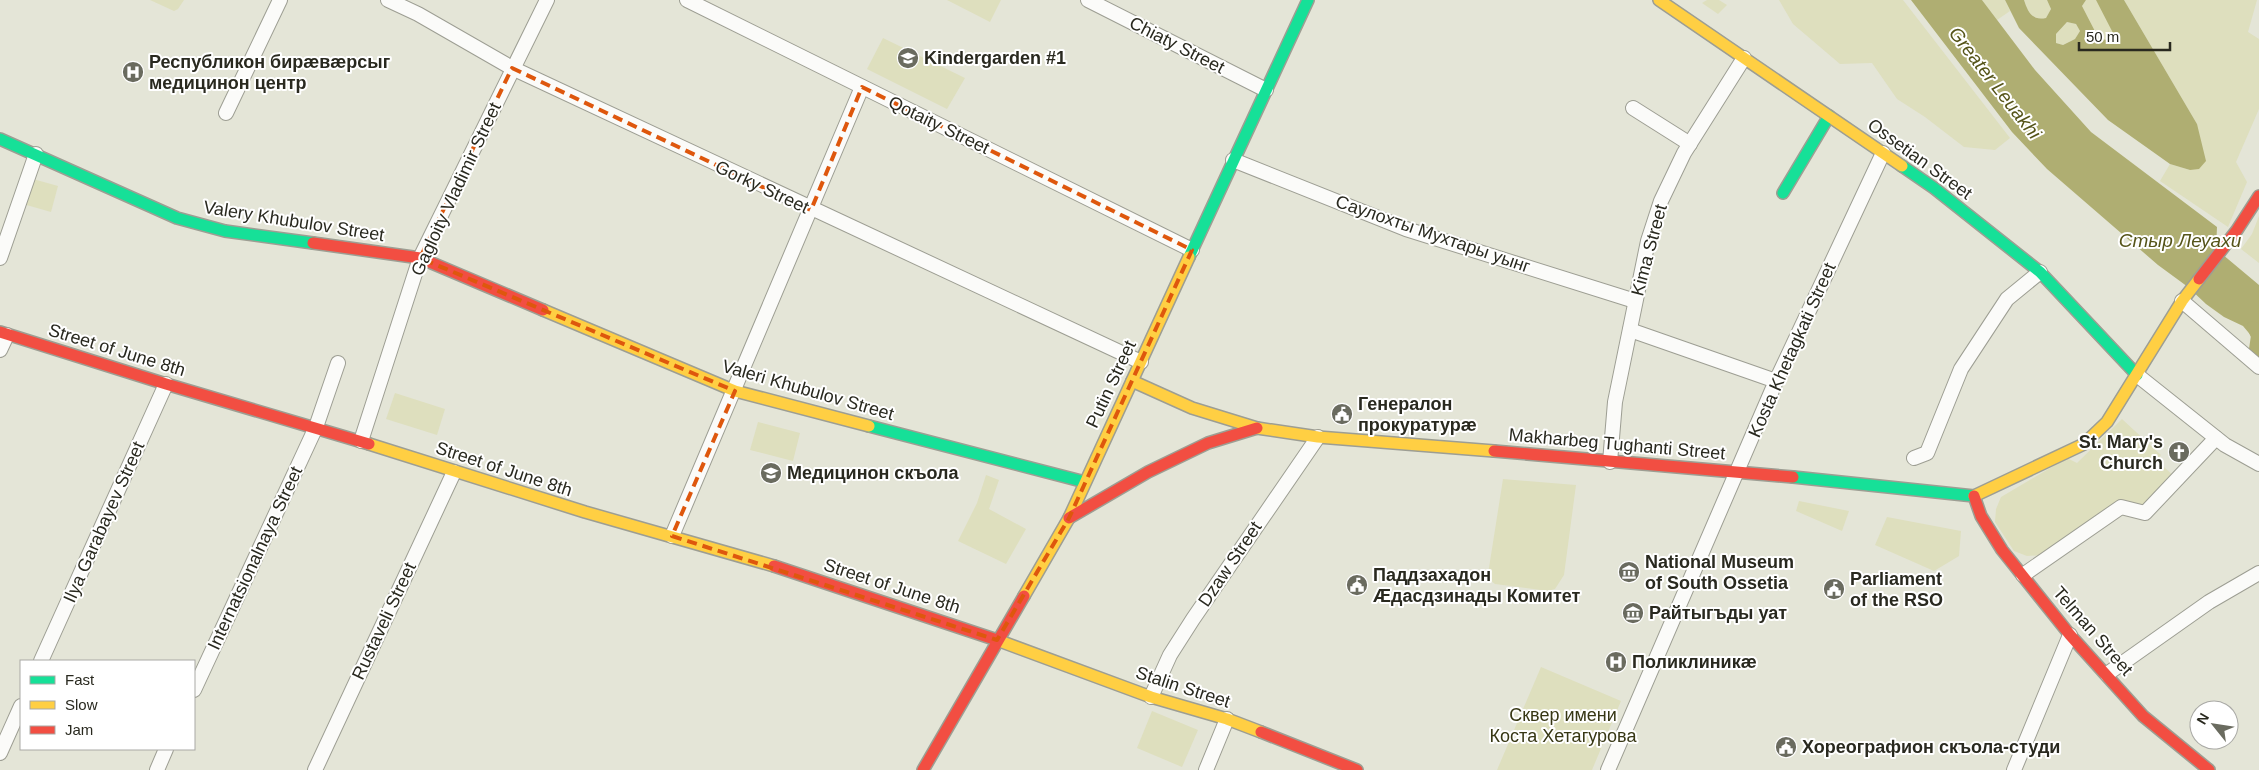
<svg xmlns="http://www.w3.org/2000/svg" width="2259" height="770" viewBox="0 0 2259 770" font-family="Arial,sans-serif">
	<style>
		.green { fill: #dedfbe }
		.water { fill: #afae72; fill-rule: evenodd }
		.lines { fill: none; stroke-linecap: round; stroke-linejoin: round }
		.canal { stroke: #afae72; stroke-width: 12 }
		.street-casing { stroke: #9d9e93; stroke-width: 16 }
		.fast-casing { stroke: #9d9e93; stroke-width: 14 }
		.slow-casing { stroke: #9d9e93; stroke-width: 14 }
		.jam-casing { stroke: #9d9e93; stroke-width: 14 }
		.street { stroke: #fbfbf9; stroke-width: 14 }
		.fast { stroke: #16e098; stroke-width: 11 }
		.slow { stroke: #ffcf43; stroke-width: 11 }
		.jam { stroke: #f24e42; stroke-width: 11 }
		.marked { fill: none; stroke: #de570d; stroke-width: 4; stroke-dasharray: 10 6; stroke-linejoin: round }
		.labels { text-anchor: middle; dominant-baseline: central; stroke-width: 4; stroke-linejoin: round; paint-order: stroke }
		.street-label { font-size: 18px; fill: #29291f; stroke: #fff }
		.poi-label { font-size: 18px; font-weight: bold; fill: #29291f; stroke: #fff; text-anchor: start }
		.park-label { font-size: 18px; fill: #373714; stroke: #fff }
		.water-label { font-size: 19px; font-style: italic; fill: #555419; stroke: #fff }
	</style>
	<rect width="100%" height="100%" fill="#e4e5d7"/>
	<!-- green -->
	<g class="green">
		<path d="M150 0H184L178 9 174 11Z"/>
		<path d="M947 0H1001L990 22Z"/>
		<path d="M1707 0H1719L1727 5 1718 14 1702 3Z"/>
		<path d="M1779 0H1903L2010 138 1995 150 1964 147 1925 117 1897 99 1872 63 1840 64 1793 24Z"/>
		<path d="M1982 0H2005L2010 11 1997 20Z"/>
		<path d="M2024 0H2047L2051 9 2046 18C2032 21 2028 12 2024 0Z"/>
		<path d="M2086 0H2096L2099 2 2113 33 2109 40 2099 39 2082 6Z"/>
		<path d="M2124 0H2257L2248 32 2259 39V109L2236 162 2247 182 2228 227 2160 181 2170 164 2190 170 2197 124Z"/>
		<path d="M2067 22 2076 24 2080 31 2075 39 2063 45 2056 43V34Z"/>
		<path d="M883 38 965 78 947 109 867 69Z"/>
		<path d="M33 179 58 186 51 212 23 204Z"/>
		<path d="M2259 216V263L2241 249 2252 234Z"/>
		<path d="M395 393 445 409 437 435 386 419Z"/>
		<path d="M2122 419 2161 455 2156 460 2174 476 2144 509 2130 504 2043 555 2027 556 2014 551 1995 522 1996 509 2001 497 2067 458 2077 463Z"/>
		<path d="M758 422 800 433 793 461 750 450Z"/>
		<path d="M986 475 999 480 989 509 1026 529 1006 564 958 541 977 503Z"/>
		<path d="M1503 479 1576 485 1564 575 1555 589 1548 591 1495 584 1490 580 1488 574Z"/>
		<path d="M1799 501 1849 511 1842 531 1796 511Z"/>
		<path d="M1887 517 1961 531 1959 556 1934 571 1875 545Z"/>
		<path d="M1541 667 1621 701 1592 770H1497Z"/>
		<path d="M1152 711 1198 730 1182 767 1137 748Z"/>
	</g>
	<!-- water -->
	<g class="water">
		<path d="M1911 0H1982L2035 70 2091 132 2217 227 2216 249 2259 285V345L2243 326 2224 317 2206 304 2188 287 2158 265 2047 169 2012 132Z"/>
		<path d="M2005 0H2024C2028 12 2032 21 2046 18L2051 9 2047 0H2086L2082 6 2099 39 2109 40 2113 33 2096 0H2124L2197 124 2206 161 2199 169 2190 170 2170 164 2108 120 2019 28ZM2067 22 2076 24 2080 31 2075 39 2063 45 2056 43V34Z"/>
	</g>
	<g class="lines">
		<!-- canal -->
		<path class="canal" d="M2253 327 2257 336 2254 356"/>
		<!-- street casing -->
		<g class="street-casing">
			<g id="street">
				<path d="M388 0 418 14 512 68 1141 362"/>
				<path d="M687 0 1192 250"/>
				<path d="M1088 0 1266 90"/>
				<path d="M1633 108 1690 144"/>
				<path d="M226 113 280 0"/>
				<path d="M1233 160 1406 229 1635 301"/>
				<path d="M0 258 36 154"/>
				<path d="M2182 301 2259 367"/>
				<path d="M1630 330 1776 381"/>
				<path d="M0 350 7 335"/>
				<path d="M2137 375 2225 445 2259 464"/>
				<path d="M361 441 420 258 547 0"/>
				<path d="M1914 458 1927 453 1961 369 2007 299 2040 272"/>
				<path d="M1610 462 1615 402 1648 241 1661 201 1684 153 1744 58"/>
				<path d="M672 536 862 87"/>
				<path d="M2023 575 2121 507 2145 513 2216 438"/>
				<path d="M41 661 166 384"/>
				<path d="M2107 674 2209 602 2259 573"/>
				<path d="M194 690 316 427 338 363"/>
				<path d="M1151 697 1170 655 1193 619 1318 437"/>
				<path d="M0 753 21 706"/>
				<path d="M157 770 166 749"/>
				<path d="M315 770 454 472"/>
				<path d="M1206 770 1227 719"/>
				<path d="M1608 770 1776 381 1883 153"/>
				<path d="M2014 770 2070 635"/>
			</g>
		</g>
		<!-- fast casing -->
		<g class="fast-casing">
			<g id="fast">
				<path d="M0 139 177 218 225 231 313 243"/>
				<path d="M1902 166 1934 188 2040 272 2137 375"/>
				<path d="M1783 193 1829 116"/>
				<path d="M1189 257 1308 0"/>
				<path d="M869 426 1085 482"/>
				<path d="M1793 477 1974 496"/>
			</g>
		</g>
		<!-- slow casing -->
		<g class="slow-casing">
			<g id="slow">
				<path d="M1659 0 1902 166"/>
				<path d="M543 310 735 391 869 426"/>
				<path d="M1132 381 1192 408 1257 428 1318 437 1494 451"/>
				<path d="M369 444 585 512 774 566"/>
				<path d="M1974 496 2084 444 2107 422 2182 301 2199 279"/>
				<path d="M1024 596 1069 518 1189 257"/>
				<path d="M997 640 1151 697 1227 719 1261 732"/>
			</g>
		</g>
		<!-- jam casing -->
		<g class="jam-casing">
			<g id="jam">
				<path d="M313 243 420 258 543 310"/>
				<path d="M2199 279 2237 230 2259 196"/>
				<path d="M0 332 166 384 369 444"/>
				<path d="M1494 451 1793 477"/>
				<path d="M1974 496 1981 516 2002 550 2070 635 2143 716 2209 770"/>
				<path d="M1069 518 1148 472 1208 443 1257 428"/>
				<path d="M774 566 997 640"/>
				<path d="M1261 732 1357 770"/>
				<path d="M923 770 1024 596"/>
			</g>
		</g>
		<!-- street -->
		<use href="#street" class="street"/>
		<!-- fast -->
		<use href="#fast" class="fast"/>
		<!-- slow -->
		<use href="#slow" class="slow"/>
		<!-- jam -->
		<use href="#jam" class="jam"/>
	</g>
	<!-- marked area -->
	<path class="marked" d="M512 68 811 210 862 87 1192 250 1069 518 997 640 672 536 735 391 420 258Z"/>
	<!-- icons -->
	<defs>
		<g id="school-disc" transform="scale(1.125)"><circle r="9.5" fill="#6a6b5f" stroke="#fff"/><path d="M0-5L7-2L0 1L-7-2ZM-4 1L0 2.5L4 1V4Q0 6-4 4Z" fill="#fff"/></g>
		<g id="hospital-disc" transform="scale(1.125)"><circle r="9.5" fill="#6a6b5f" stroke="#fff"/><path d="M-5-5h3v3.5h4V-5h3V5h-3V1.5h-4V5h-3Z" fill="#fff"/></g>
		<g id="civic-disc" transform="scale(1.125)"><circle r="9.5" fill="#6a6b5f" stroke="#fff"/><path d="M-.6-6.5H3V-4.5H.6V-3L4-1V1h2V6H-6V1h2V-1L-.6-3ZM-1.2 2.5V6h2.4V2.5Z" fill="#fff"/></g>
		<g id="church-disc" transform="scale(1.125)"><circle r="9.5" fill="#6a6b5f" stroke="#fff"/><path d="M-1.2-6h2.4v3.5h3.3v2.4h-3.3V6h-2.4V-.1h-3.3v-2.4h3.3Z" fill="#fff"/></g>
		<g id="university-disc" transform="scale(1.125)"><circle r="9.5" fill="#6a6b5f" stroke="#fff"/><path d="M0-5L7-2L0 1L-7-2ZM-4 1L0 2.5L4 1V4Q0 6-4 4Z" fill="#fff"/></g>
		<g id="museum-disc" transform="scale(1.125)"><circle r="9.5" fill="#6a6b5f" stroke="#fff"/><path d="M0-6L6-3V-2H-6V-3ZM-5-1h2V3h-2ZM-1-1h2V3h-2ZM3-1h2V3H3ZM-6 4H6V6H-6Z" fill="#fff"/></g>
	</defs>
	<g fill-rule="evenodd">
		<use href="#school-disc" x="908" y="58"/>
		<use href="#hospital-disc" x="133" y="72"/>
		<use href="#civic-disc" x="1342" y="414"/>
		<use href="#church-disc" x="2179" y="452"/>
		<use href="#university-disc" x="771" y="473"/>
		<use href="#museum-disc" x="1629" y="572"/>
		<use href="#civic-disc" x="1357" y="585"/>
		<use href="#civic-disc" x="1834" y="589"/>
		<use href="#museum-disc" x="1633" y="613"/>
		<use href="#hospital-disc" x="1616" y="662"/>
		<use href="#civic-disc" x="1786" y="747"/>
	</g>
	<g class="labels">
		<!-- street labels -->
		<g class="street-label">
			<text transform="translate(1177 45) rotate(27)">Chiaty Street</text>
			<text transform="translate(939 125) rotate(26)">Qotaity Street</text>
			<text transform="translate(1920 159) rotate(36)">Ossetian Street</text>
			<text transform="translate(762 187) rotate(25)">Gorky Street</text>
			<text transform="translate(456 189) rotate(-65)">Gagloity Vladimir Street</text>
			<text transform="translate(294 221) rotate(9)">Valery Khubulov Street</text>
			<text transform="translate(1433 234) rotate(19)">Саулохты Мухтары уынг</text>
			<text transform="translate(1649 250) rotate(-75)">Kima Street</text>
			<text transform="translate(117 350) rotate(17)">Street of June 8th</text>
			<text transform="translate(1792 350) rotate(-66)">Kosta Khetagkati Street</text>
			<text transform="translate(1111 384) rotate(-65)">Putin Street</text>
			<text transform="translate(808 390) rotate(16)">Valeri Khubulov Street</text>
			<text transform="translate(1617 444) rotate(5)">Makharbeg Tughanti Street</text>
			<text transform="translate(504 469) rotate(18)">Street of June 8th</text>
			<text transform="translate(104 522) rotate(-66)">Ilya Garabayev Street</text>
			<text transform="translate(255 558) rotate(-65)">Internatsionalnaya Street</text>
			<text transform="translate(1230 564) rotate(-56)">Dzaw Street</text>
			<text transform="translate(892 586) rotate(18)">Street of June 8th</text>
			<text transform="translate(384 621) rotate(-65)">Rustaveli Street</text>
			<text transform="translate(2093 631) rotate(49)">Telman Street</text>
			<text transform="translate(1183 687) rotate(18)">Stalin Street</text>
		</g>
		<!-- poi labels -->
		<g class="poi-label">
			<text x="924" y="58">Kindergarden #1</text>
			<text x="149" y="62">Республикон бирæвæрсыг<tspan x="149" dy="21">медицинон центр</tspan></text>
			<text x="1358" y="404">Генералон<tspan x="1358" dy="21">прокуратурæ</tspan></text>
			<text x="2163" y="442" text-anchor="end">St. Mary's<tspan x="2163" dy="21">Church</tspan></text>
			<text x="787" y="473">Медицинон скъола</text>
			<text x="1645" y="562">National Museum<tspan x="1645" dy="21">of South Ossetia</tspan></text>
			<text x="1373" y="575">Паддзахадон<tspan x="1373" dy="21">Æдасдзинады Комитет</tspan></text>
			<text x="1850" y="579">Parliament<tspan x="1850" dy="21">of the RSO</tspan></text>
			<text x="1649" y="613">Райтыгъды уат</text>
			<text x="1632" y="662">Поликлиникæ</text>
			<text x="1802" y="747">Хореографион скъола-студи</text>
		</g>
		<!-- park labels -->
		<g class="park-label">
			<text x="1563" y="715">Сквер имени<tspan x="1563" dy="21">Коста Хетагурова</tspan></text>
		</g>
		<!-- water labels -->
		<g class="water-label">
			<text transform="translate(1995 83) rotate(52)">Greater Leuakhi</text>
			<text x="2180" y="240">Стыр Леуахи</text>
		</g>
	</g>
	<!-- legend -->
	<rect x="20" y="660" width="175" height="90" fill="#ffffff" stroke="#a9a9a5"/>
	<rect x="30" y="676" width="25" height="8" fill="#16e098" stroke="#a9a9a5"/>
	<text x="65" y="685" font-size="15" fill="#29291f">Fast</text>
	<rect x="30" y="701" width="25" height="8" fill="#ffcf43" stroke="#a9a9a5"/>
	<text x="65" y="710" font-size="15" fill="#29291f">Slow</text>
	<rect x="30" y="726" width="25" height="8" fill="#f24e42" stroke="#a9a9a5"/>
	<text x="65" y="735" font-size="15" fill="#29291f">Jam</text>
	<!-- north arrow -->
	<g transform="translate(2214 725) rotate(300)"><circle r="24" fill="#ffffff" stroke="#a9a9a5"/>
	<path d="M0-4L9 19L0 12L-9 19Z" fill="#6a6b5f"/>
	<text y="-8" font-size="14" font-weight="bold" text-anchor="middle" fill="#29291f">N</text>
	</g>
	<!-- scale -->
	<path d="M2079 42v8h91v-8" fill="none" stroke="#29291f" stroke-width="2.5"/>
	<text x="2086" y="42" font-size="15" fill="#29291f" stroke="#ffffff" stroke-width="4" paint-order="stroke">50 m</text>
</svg>
